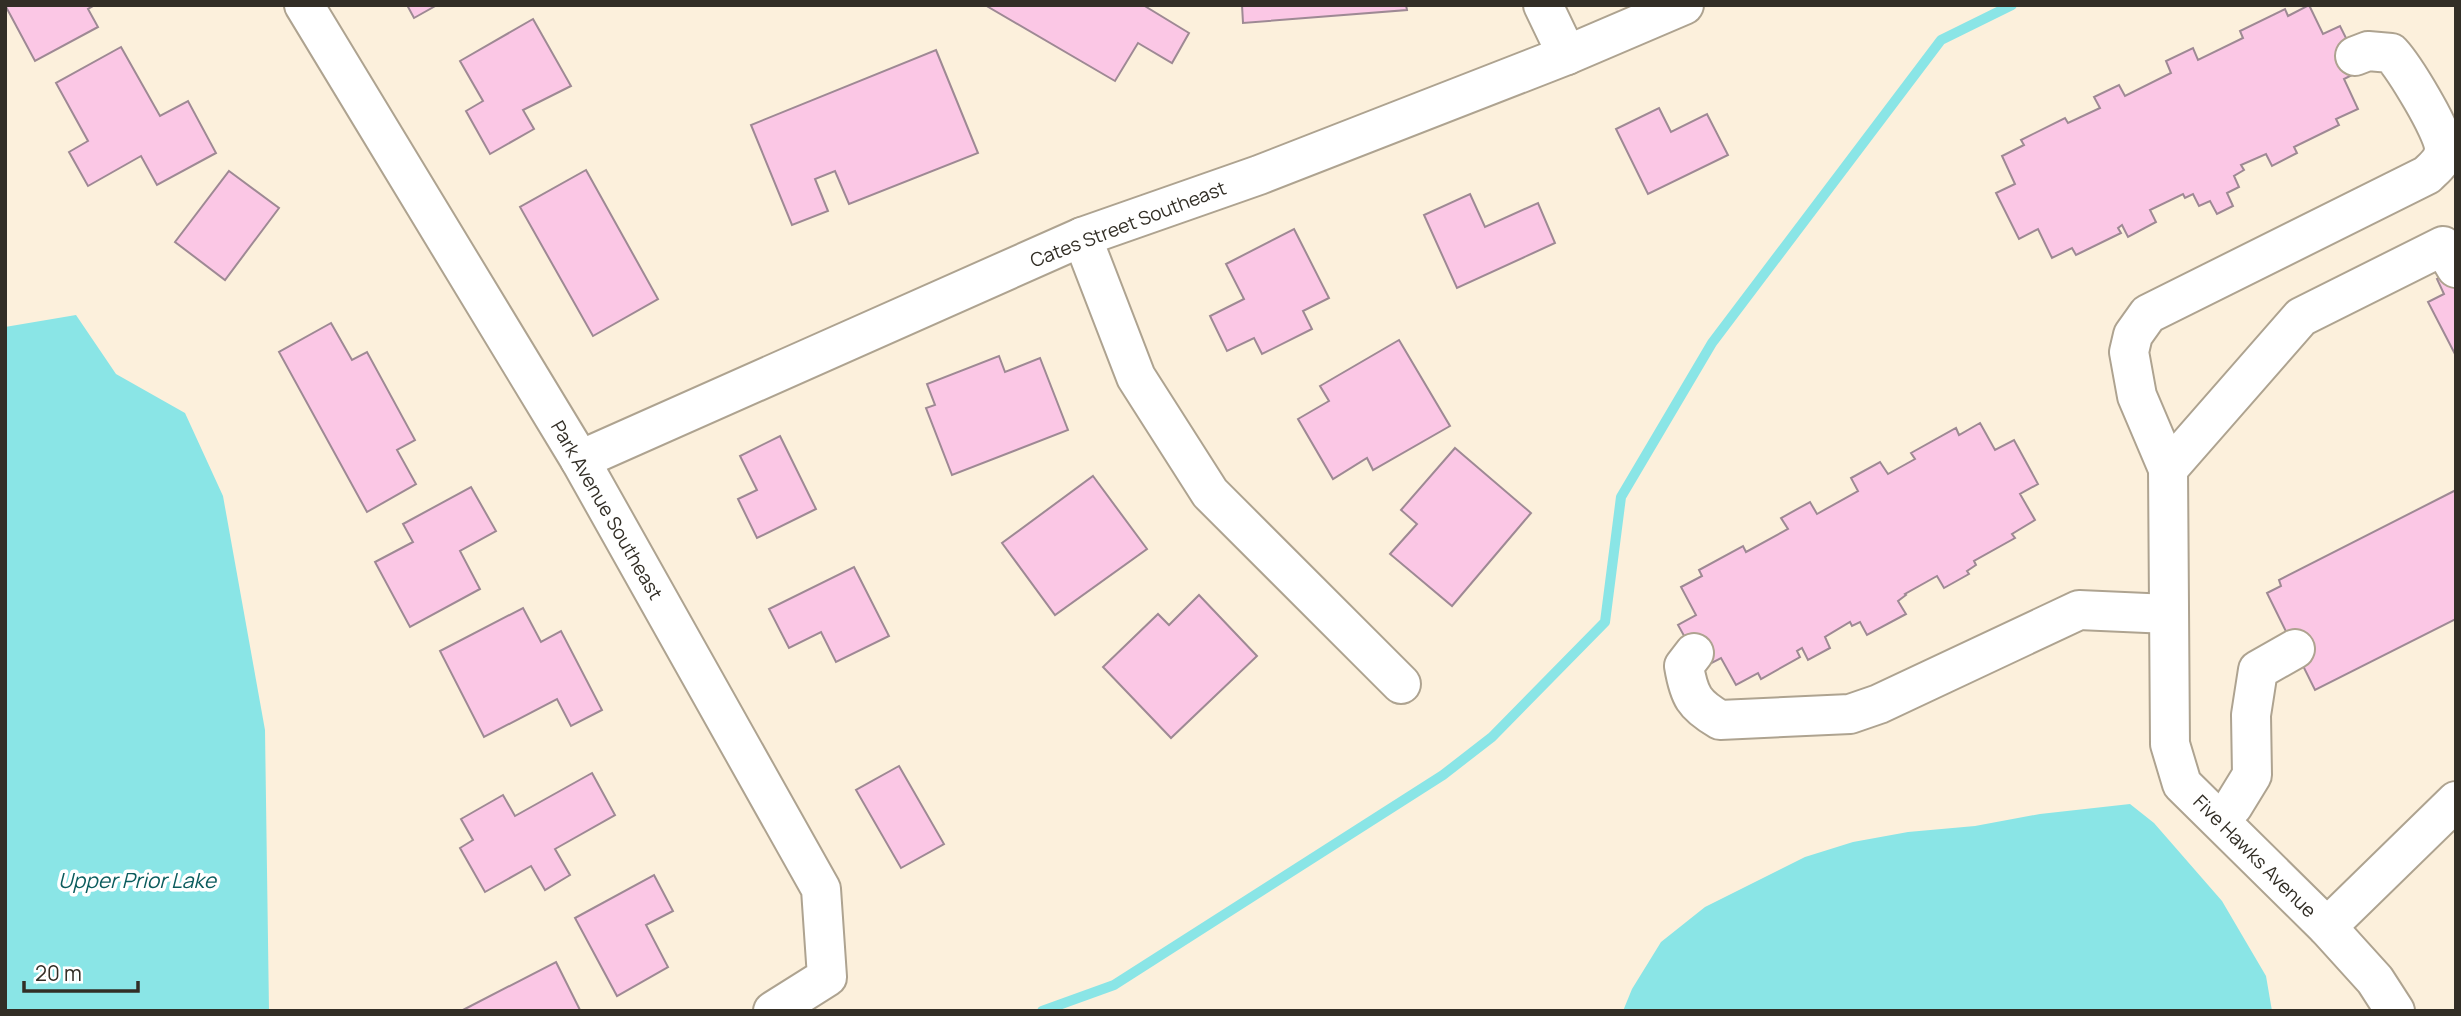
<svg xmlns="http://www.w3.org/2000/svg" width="2461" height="1016" viewBox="0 0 2461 1016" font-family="Manrope,sans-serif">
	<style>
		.water { fill: #8ae5e6 }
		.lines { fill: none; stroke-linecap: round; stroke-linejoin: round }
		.stream { stroke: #8ae5e6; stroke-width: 10 }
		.building { fill: #fbc7e5; stroke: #9e8994; stroke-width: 2 }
		.minor-casing { stroke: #aea390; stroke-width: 42 }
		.minor { stroke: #fff; stroke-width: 38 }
		.labels { text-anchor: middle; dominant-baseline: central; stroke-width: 7; stroke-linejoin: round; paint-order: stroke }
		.street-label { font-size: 19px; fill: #322e26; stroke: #fff }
		.water-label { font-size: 21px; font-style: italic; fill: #0b5c5d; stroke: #fff }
	</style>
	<rect width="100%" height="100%" fill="#fcf0dc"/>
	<!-- water -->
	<g class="water">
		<path d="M76 315 116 374 185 413 223 496 265 730 269 1011H5V327Z"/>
		<path d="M2130 804 2154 823 2222 901 2266 976 2272 1011H1623L1632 989 1661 942 1705 907 1805 857 1853 842 1908 832 1975 826 2040 814Z"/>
	</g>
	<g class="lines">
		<!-- stream -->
		<path class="stream" d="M1042 1011 1114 985 1443 775 1492 737 1605 622 1621 497 1712 343 1941 40 2012 5"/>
	</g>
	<!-- building -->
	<g class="building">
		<path d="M5 5H95L88 9 98 27 35 61Z"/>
		<path d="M407 5H437L414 18Z"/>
		<path d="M985 5H1143L1189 33 1172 63 1138 43 1115 81Z"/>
		<path d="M1242 5H1406L1407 10 1243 23Z"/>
		<path d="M2309 5 2323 34 2340 26 2362 70 2344 79 2358 109 2336 119 2339 125 2294 147 2297 153 2272 166 2266 154 2241 165 2244 170 2234 176 2239 187 2227 193 2233 206 2217 214 2210 201 2199 206 2193 194 2185 198 2183 194 2150 210 2156 222 2128 237 2122 225 2118 228 2121 233 2076 255 2072 248 2052 258 2038 229 2019 239 1996 193 2015 184 2002 156 2024 145 2021 140 2065 118 2068 123 2100 108 2094 97 2119 85 2125 96 2171 73 2166 61 2193 48 2198 60 2243 38 2240 31 2285 9 2288 16Z"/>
		<path d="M533 19 571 86 523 110 534 129 490 154 466 111 483 101 460 61Z"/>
		<path d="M121 47 160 116 188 101 216 153 157 185 141 156 88 186 69 152 88 141 56 83Z"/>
		<path d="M936 50 978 153 849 204 835 171 815 179 828 211 792 225 751 125Z"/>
		<path d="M1659 108 1671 132 1707 114 1728 155 1648 194 1616 129Z"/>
		<path d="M586 170 658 299 593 336 520 207Z"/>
		<path d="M229 171 279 208 225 280 175 242Z"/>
		<path d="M1470 194 1485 227 1538 203 1555 243 1457 288 1424 215Z"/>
		<path d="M1294 229 1329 298 1303 311 1312 329 1262 354 1254 338 1227 351 1210 316 1244 299 1226 264Z"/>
		<path d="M2456 269V356L2428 302 2444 294 2437 279Z"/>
		<path d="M331 323 352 360 367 352 415 440 397 450 416 484 367 512 279 352Z"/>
		<path d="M1399 340 1450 426 1373 470 1367 458 1333 479 1298 419 1329 401 1320 386Z"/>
		<path d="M999 356 1005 372 1040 358 1068 430 952 475 926 408 935 405 927 384Z"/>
		<path d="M1980 423 1995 450 2014 440 2038 484 2020 494 2035 520 2012 534 2015 538 1974 561 1976 565 1967 571 1969 574 1944 588 1937 576 1905 594 1906 595 1898 601 1906 614 1867 635 1860 622 1852 626 1850 622 1825 637 1830 648 1808 660 1802 648 1797 651 1800 657 1761 679 1758 673 1736 685 1721 658 1702 668 1678 625 1696 615 1681 587 1702 576 1699 570 1743 546 1746 552 1788 529 1781 518 1810 502 1817 514 1858 491 1851 478 1880 462 1888 474 1915 459 1911 453 1956 428 1959 435Z"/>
		<path d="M780 436 816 509 757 538 738 499 757 490 740 456Z"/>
		<path d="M1455 448 1531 513 1452 606 1390 554 1417 524 1401 510Z"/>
		<path d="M1093 476 1147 549 1055 615 1002 543Z"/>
		<path d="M471 487 496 531 460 551 480 589 410 627 375 562 413 542 403 524Z"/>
		<path d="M2456 490V619L2315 690 2267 593 2281 586 2279 580Z"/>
		<path d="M854 567 889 636 836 662 821 632 789 648 769 609Z"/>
		<path d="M1199 595 1257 656 1171 738 1103 667 1158 614 1169 625Z"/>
		<path d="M523 608 541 642 561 631 602 710 571 726 557 699 484 737 440 651Z"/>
		<path d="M899 766 944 844 901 868 856 790Z"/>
		<path d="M592 773 615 815 555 849 570 875 545 890 531 866 485 892 460 848 473 840 461 819 503 795 515 816Z"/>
		<path d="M654 875 673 911 646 925 668 967 617 996 575 918Z"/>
		<path d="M556 962 580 1010 461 1011Z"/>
	</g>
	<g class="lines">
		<!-- minor casing -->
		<g class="minor-casing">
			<g id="minor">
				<path d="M304 5 580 460 821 889 827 977 773 1011"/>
				<path d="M1543 5 1567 55"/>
				<path d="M2355 56 2368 51 2391 53C2404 67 2443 130 2444 148 2444 161 2435 167 2427 175L2148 314 2133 335 2129 352 2137 396 2168 469 2170 744 2182 784 2327 927 2375 980 2395 1011"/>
				<path d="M1082 237 1136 377 1210 493 1401 684"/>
				<path d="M580 460 1082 237 1259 175 1567 55 1684 5"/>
				<path d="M2168 469 2301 317 2443 246 2456 268"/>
				<path d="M1694 653 1684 666C1689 696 1694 705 1720 720L1850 714 1879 704 2079 610 2169 614"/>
				<path d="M2219 819 2233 806 2252 775 2251 715 2258 670 2295 649"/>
				<path d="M2327 927 2456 801"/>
			</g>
		</g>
		<!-- minor -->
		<use href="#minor" class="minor"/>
	</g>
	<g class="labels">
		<!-- street labels -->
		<g class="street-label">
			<text transform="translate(1128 224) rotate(-21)">Cates Street Southeast</text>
			<text transform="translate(607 510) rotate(60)">Park Avenue Southeast</text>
			<text transform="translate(2255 856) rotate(45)">Five Hawks Avenue</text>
		</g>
		<!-- water labels -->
		<g class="water-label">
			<text x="137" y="880">Upper Prior Lake</text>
		</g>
	</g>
	<!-- border -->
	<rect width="2461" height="1016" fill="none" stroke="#322e26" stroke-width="14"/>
	<!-- scale -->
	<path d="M24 981v10h114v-10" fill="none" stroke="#322e26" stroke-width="3.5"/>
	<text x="35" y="981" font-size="21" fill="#322e26" stroke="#ffffff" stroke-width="5" paint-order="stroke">20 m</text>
</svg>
